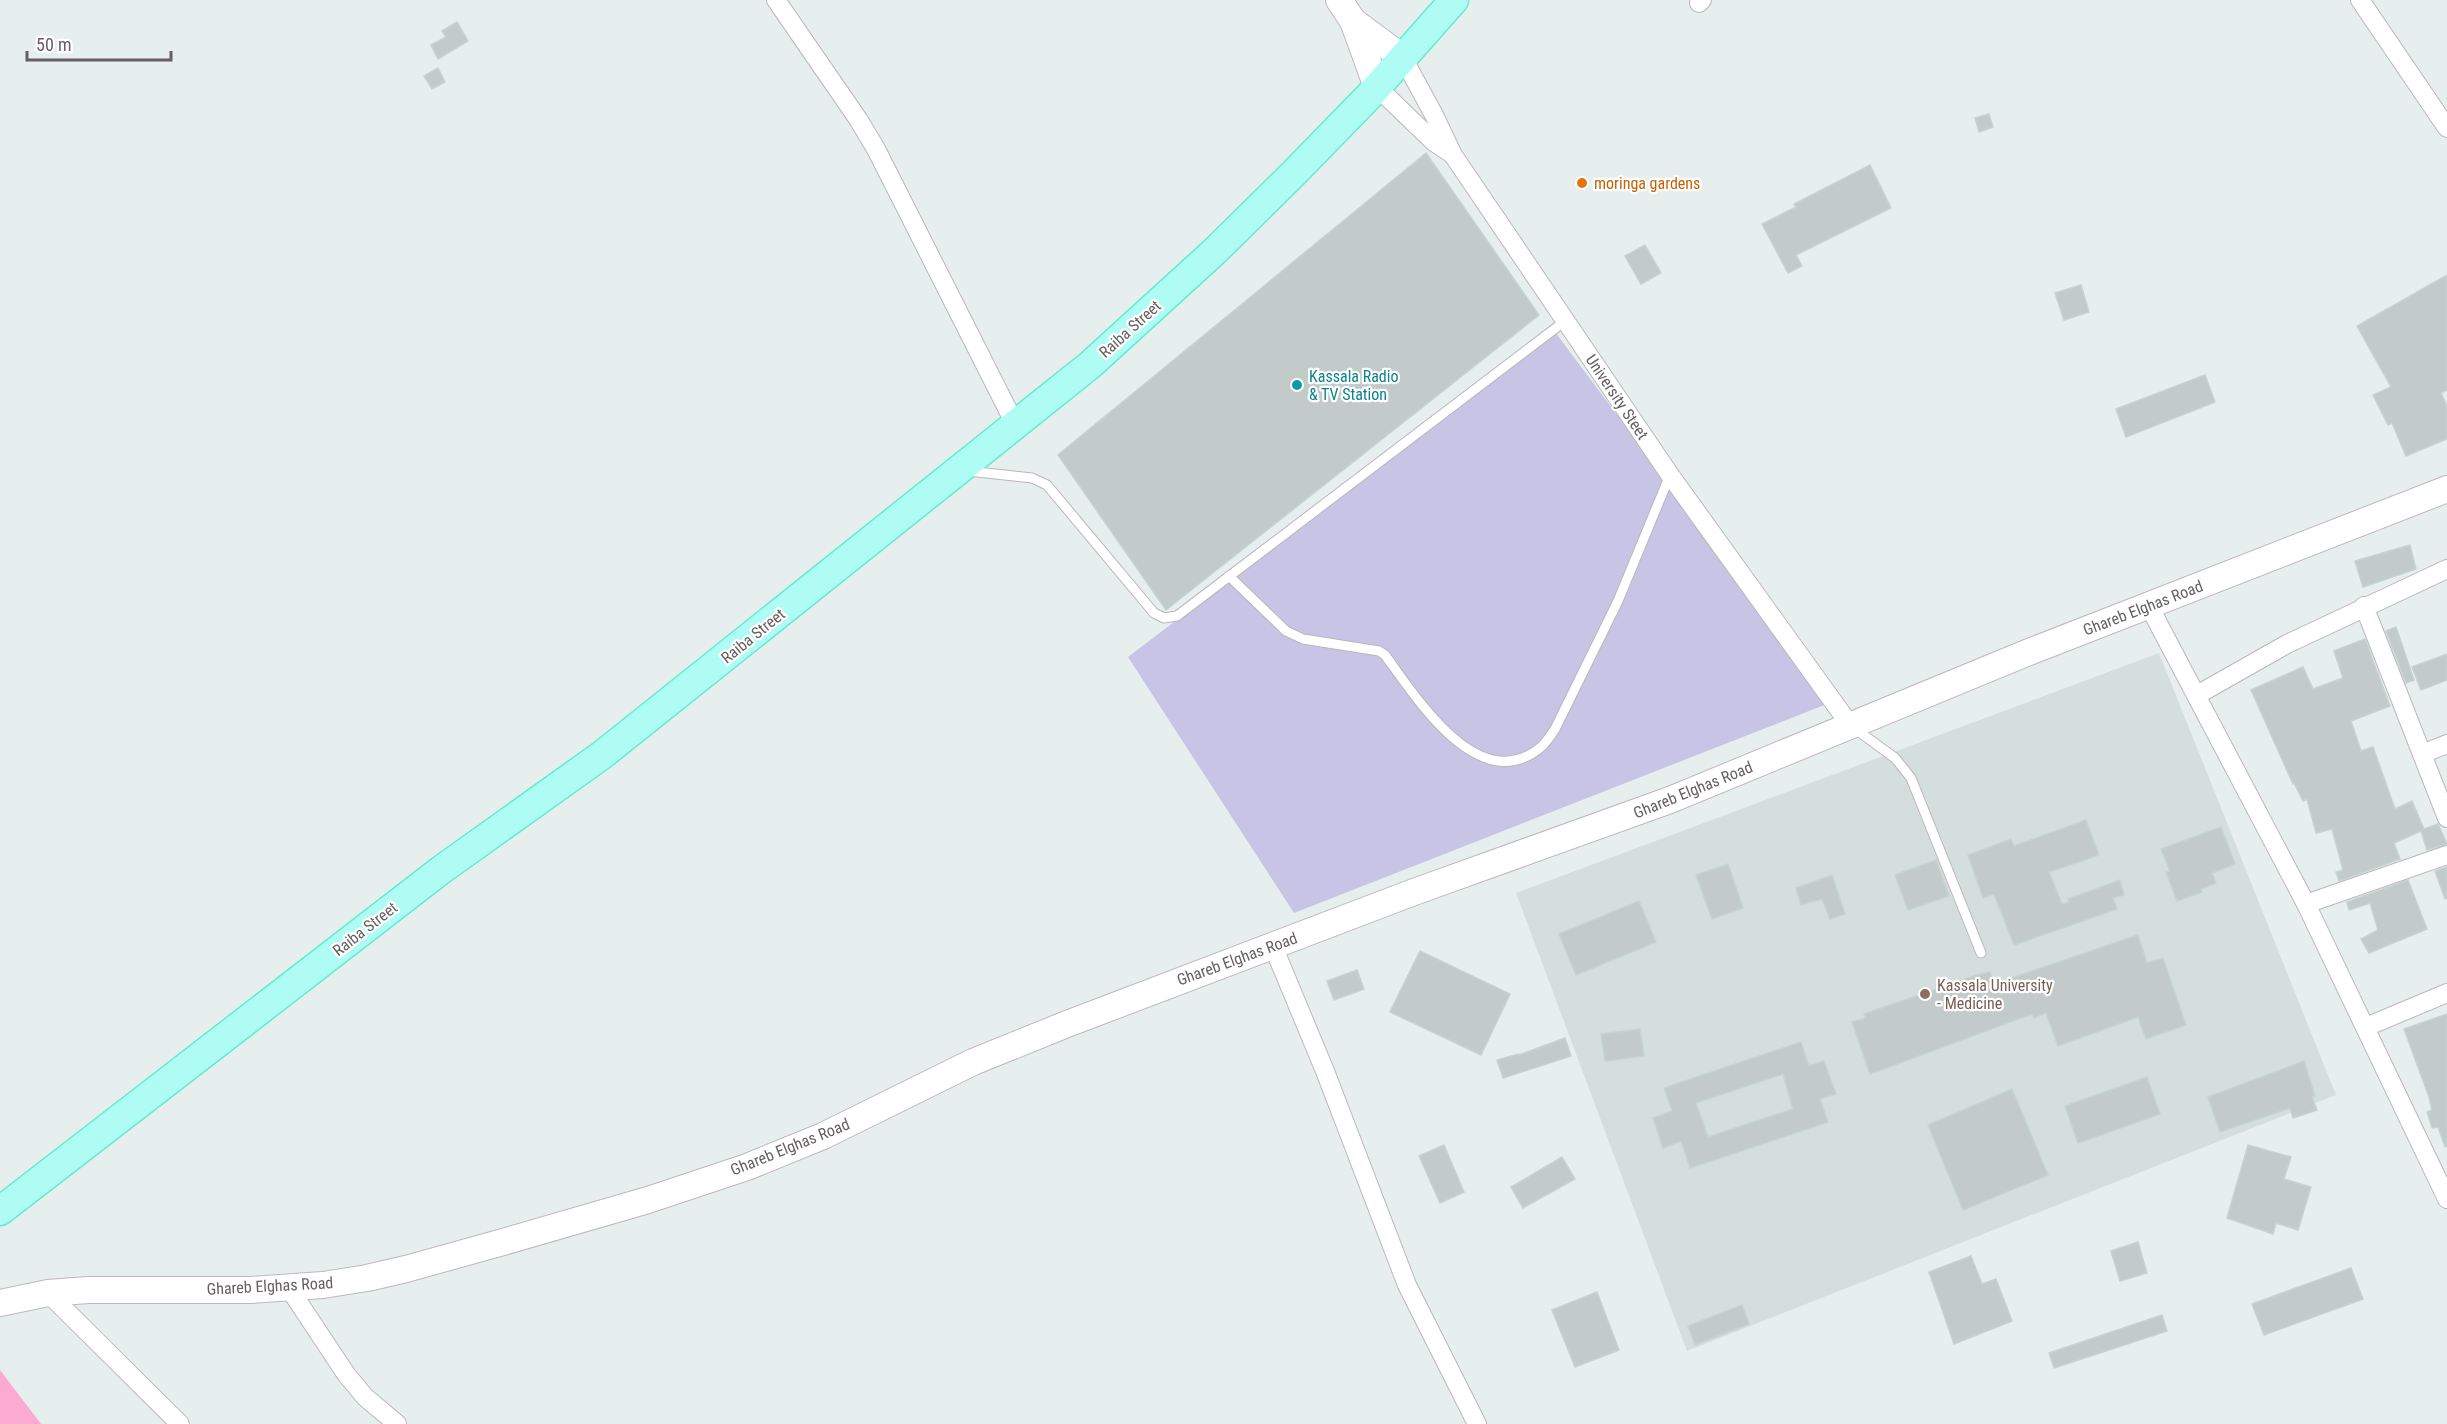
<svg xmlns="http://www.w3.org/2000/svg" width="2447" height="1424" viewBox="0 0 2447 1424" font-family="'Roboto Condensed',sans-serif">
	<style>
		.education { fill: #d4dfdd }
		.park { fill: #c7c4e6 }
		.water { fill: #fcaad1 }
		.building { fill: #c2cbc9; stroke: #c5d4d0; stroke-width: 1.5; fill-rule: evenodd }
		.lines { fill: none; stroke-linecap: round; stroke-linejoin: round }
		.lane-casing { stroke: #bcb6b8; stroke-width: 11 }
		.street-casing { stroke: #bcb6b8; stroke-width: 20 }
		.secondary-casing { stroke: #bfb7ba; stroke-width: 28 }
		.primary-casing { stroke: #62ecd0; stroke-width: 31 }
		.lane { stroke: #fff; stroke-width: 9 }
		.street { stroke: #fff; stroke-width: 18 }
		.secondary { stroke: #fff; stroke-width: 26 }
		.primary { stroke: #affcf5; stroke-width: 28 }
		.food-dot { fill: #e8710a; stroke: #fff; stroke-width: 2 }
		.culture-dot { fill: #0f9aa8; stroke: #fff; stroke-width: 2 }
		.education-dot { fill: #8d6e63; stroke: #fff; stroke-width: 2 }
		.labels { text-anchor: middle; dominant-baseline: central; stroke-width: 4.5; stroke-linejoin: round; paint-order: stroke }
		.food-label { font-size: 16px; fill: #c56008; stroke: #fff; text-anchor: start }
		.street-label { font-size: 16px; fill: #665e61; stroke: #fff }
		.culture-label { font-size: 16px; fill: #0d838f; stroke: #fff; text-anchor: start }
		.education-label { font-size: 16px; fill: #785e54; stroke: #fff; text-anchor: start }
	</style>
	<rect width="100%" height="100%" fill="#e6efee"/>
	<!-- education -->
	<path class="education" d="M2159 653 2336 1095 1687 1351 1516 893Z"/>
	<!-- park -->
	<path class="park" d="M1555 332 1832 702 1294 913 1128 657Z"/>
	<!-- water -->
	<path class="water" d="M0 1370 41 1424H0Z"/>
	<!-- building -->
	<g class="building">
		<path d="M457 22 468 41 438 59 431 45 446 37 442 31Z"/>
		<path d="M438 68 445 82 432 89 424 76Z"/>
		<path d="M1989 114 1993 127 1979 132 1975 118Z"/>
		<path d="M1426 153 1539 315 1166 610 1058 455Z"/>
		<path d="M1870 165 1891 208 1796 255 1802 266 1788 273 1762 224 1796 207 1794 204Z"/>
		<path d="M1645 245 1661 273 1641 284 1625 256Z"/>
		<path d="M2447 275V390L2441 393 2447 406V439L2406 456 2392 423 2388 425 2373 395 2391 387 2357 326Z"/>
		<path d="M2081 285 2089 312 2064 320 2055 293Z"/>
		<path d="M2205 375 2215 402 2126 437 2116 409Z"/>
		<path d="M2410 545 2416 569 2363 587 2355 561Z"/>
		<path d="M2396 627 2414 680 2406 683 2386 631Z"/>
		<path d="M2365 639 2390 706 2351 721 2361 751 2373 747 2395 809 2412 801 2424 829 2438 824 2447 844 2427 850 2421 831 2394 843 2400 859 2339 881 2336 872 2343 870 2332 829 2316 833 2307 799 2303 801 2294 783 2293 784 2251 690 2303 667 2313 689 2343 678 2334 651Z"/>
		<path d="M2447 654V680L2421 690 2412 667Z"/>
		<path d="M2086 820 2099 855 2049 872 2062 904 2069 902 2068 899 2120 880 2124 895 2113 898 2117 909 2014 945 1994 894 1983 898 1968 855 2011 839 2014 846Z"/>
		<path d="M2221 827 2235 864 2212 873 2216 883 2201 889 2202 892 2177 901 2166 872 2170 871 2161 849Z"/>
		<path d="M1936 860 1949 896 1908 910 1895 875Z"/>
		<path d="M1728 864 1743 908 1712 919 1696 875Z"/>
		<path d="M2447 867V898L2445 899 2435 871Z"/>
		<path d="M1832 875 1845 914 1830 919 1822 899 1801 905 1796 888Z"/>
		<path d="M2408 880 2427 929 2369 953 2361 939 2378 930 2370 903 2349 910 2347 902Z"/>
		<path d="M1639 901 1656 942 1576 975 1559 934Z"/>
		<path d="M2138 935 2147 963 2163 958 2186 1025 2146 1039 2138 1017 2058 1046 2046 1013 2034 1018 2032 1014 1870 1074 1852 1022 1866 1018 1864 1014 1977 975 1990 972 1994 984Z"/>
		<path d="M1420 951 1510 994 1481 1055 1390 1012Z"/>
		<path d="M1357 970 1364 989 1334 1000 1327 981Z"/>
		<path d="M2447 1014V1146L2445 1147 2438 1127 2432 1128 2427 1112 2432 1110 2429 1097 2404 1029Z"/>
		<path d="M1640 1029 1644 1056 1605 1061 1601 1034Z"/>
		<path d="M1565 1038 1571 1056 1503 1078 1497 1060 1518 1054 1519 1055Z"/>
		<path d="M1801 1042 1809 1066 1824 1061 1836 1094 1820 1099 1828 1122 1690 1168 1681 1141 1663 1148 1653 1118 1672 1111 1664 1088ZM1783 1074 1793 1109 1708 1137 1696 1103Z"/>
		<path d="M2304 1061 2315 1096 2312 1097 2317 1110 2293 1118 2290 1108 2220 1132 2208 1097Z"/>
		<path d="M2147 1077 2160 1114 2078 1143 2065 1106Z"/>
		<path d="M2012 1089 2048 1175 1963 1210 1928 1125Z"/>
		<path d="M1444 1145 1464 1192 1440 1203 1419 1156Z"/>
		<path d="M2248 1145 2291 1157 2284 1179 2311 1187 2298 1230 2276 1223 2273 1234 2227 1218Z"/>
		<path d="M1562 1157 1575 1179 1523 1208 1511 1187Z"/>
		<path d="M2138 1242 2147 1273 2120 1281 2111 1251Z"/>
		<path d="M1971 1256 1982 1284 1996 1279 2012 1321 1954 1344 1929 1272Z"/>
		<path d="M2351 1268 2363 1299 2264 1335 2252 1304Z"/>
		<path d="M1597 1292 1619 1350 1575 1367 1552 1310Z"/>
		<path d="M1742 1305 1749 1324 1695 1345 1688 1326Z"/>
		<path d="M2162 1315 2167 1331 2054 1368 2049 1353Z"/>
	</g>
	<g class="lines">
		<!-- lane casing -->
		<g class="lane-casing">
			<g id="lane">
				<path d="M968 471 1032 478 1047 485 1154 613 1164 618 1177 616 1565 321"/>
				<path d="M1229 576 1286 631 1303 639 1379 651 1385 655C1416 697 1479 799 1541 747 1546 743 1551 735 1555 729L1618 601 1670 475"/>
				<path d="M1854 728 1895 758 1911 778 1981 953"/>
			</g>
		</g>
		<!-- street casing -->
		<g class="street-casing">
			<g id="street">
				<path d="M776 0 858 119 876 149 1016 426"/>
				<path d="M2360 0 2447 128"/>
				<path d="M1699 3 1702 0"/>
				<path d="M1403 58 1434 115 1453 155 1670 475 1850 725"/>
				<path d="M1377 87 1434 142 1452 154"/>
				<path d="M2149 606 2306 904 2447 1199"/>
				<path d="M2364 606 2447 818"/>
				<path d="M2197 695 2287 644 2447 569"/>
				<path d="M2422 754 2447 744"/>
				<path d="M2306 904 2447 855"/>
				<path d="M1273 946 1325 1071 1407 1285 1477 1424"/>
				<path d="M2366 1027 2447 993"/>
				<path d="M289 1288 346 1374 365 1397 397 1424"/>
				<path d="M48 1293 180 1424"/>
			</g>
		</g>
		<!-- secondary casing -->
		<g class="secondary-casing">
			<g id="secondary">
				<path d="M1339 0 1353 21 1377 87"/>
				<path d="M1353 21 1403 58"/>
				<path d="M0 1303 48 1293 88 1290H251L323 1285 367 1278 406 1269 503 1242 648 1200 747 1167 823 1136 973 1062 1067 1024 1414 892 1670 800 2029 652 2447 489"/>
			</g>
		</g>
		<!-- primary casing -->
		<g class="primary-casing">
			<path id="primary" d="M0 1211 441 870 602 755 1090 365 1215 251 1295 172 1369 96 1454 0"/>
		</g>
		<!-- lane -->
		<use href="#lane" class="lane"/>
		<!-- street -->
		<use href="#street" class="street"/>
		<!-- secondary -->
		<use href="#secondary" class="secondary"/>
		<!-- primary -->
		<use href="#primary" class="primary"/>
	</g>
	<!-- markers -->
	<circle class="food-dot" cx="1582" cy="183" r="6"/>
	<circle class="culture-dot" cx="1297" cy="385" r="6"/>
	<circle class="education-dot" cx="1925" cy="994" r="6"/>
	<g class="labels">
		<!-- food labels -->
		<g class="food-label">
			<text x="1594" y="183">moringa gardens</text>
		</g>
		<!-- street labels -->
		<g class="street-label">
			<text transform="translate(1130 329) rotate(-42)">Raiba Street</text>
			<text transform="translate(1617 397) rotate(56)">University Steet</text>
			<text transform="translate(2143 608) rotate(-21)">Ghareb Elghas Road</text>
			<text transform="translate(753 636) rotate(-39)">Raiba Street</text>
			<text transform="translate(1693 790) rotate(-22)">Ghareb Elghas Road</text>
			<text transform="translate(365 929) rotate(-38)">Raiba Street</text>
			<text transform="translate(1237 959) rotate(-20)">Ghareb Elghas Road</text>
			<text transform="translate(790 1147) rotate(-22)">Ghareb Elghas Road</text>
			<text transform="translate(270 1286) rotate(-3)">Ghareb Elghas Road</text>
		</g>
		<!-- culture labels -->
		<g class="culture-label">
			<text x="1309" y="376">Kassala Radio<tspan x="1309" dy="18">&amp; TV Station</tspan></text>
		</g>
		<!-- education labels -->
		<g class="education-label">
			<text x="1937" y="985">Kassala University<tspan x="1937" dy="18">- Medicine</tspan></text>
		</g>
	</g>
	<!-- scale -->
	<path d="M27 51v9h144v-9" fill="none" stroke="#665e61" stroke-width="3"/>
	<text x="36" y="51" font-size="18" fill="#665e61" stroke="#ffffff" stroke-width="4.5" paint-order="stroke">50 m</text>
</svg>
